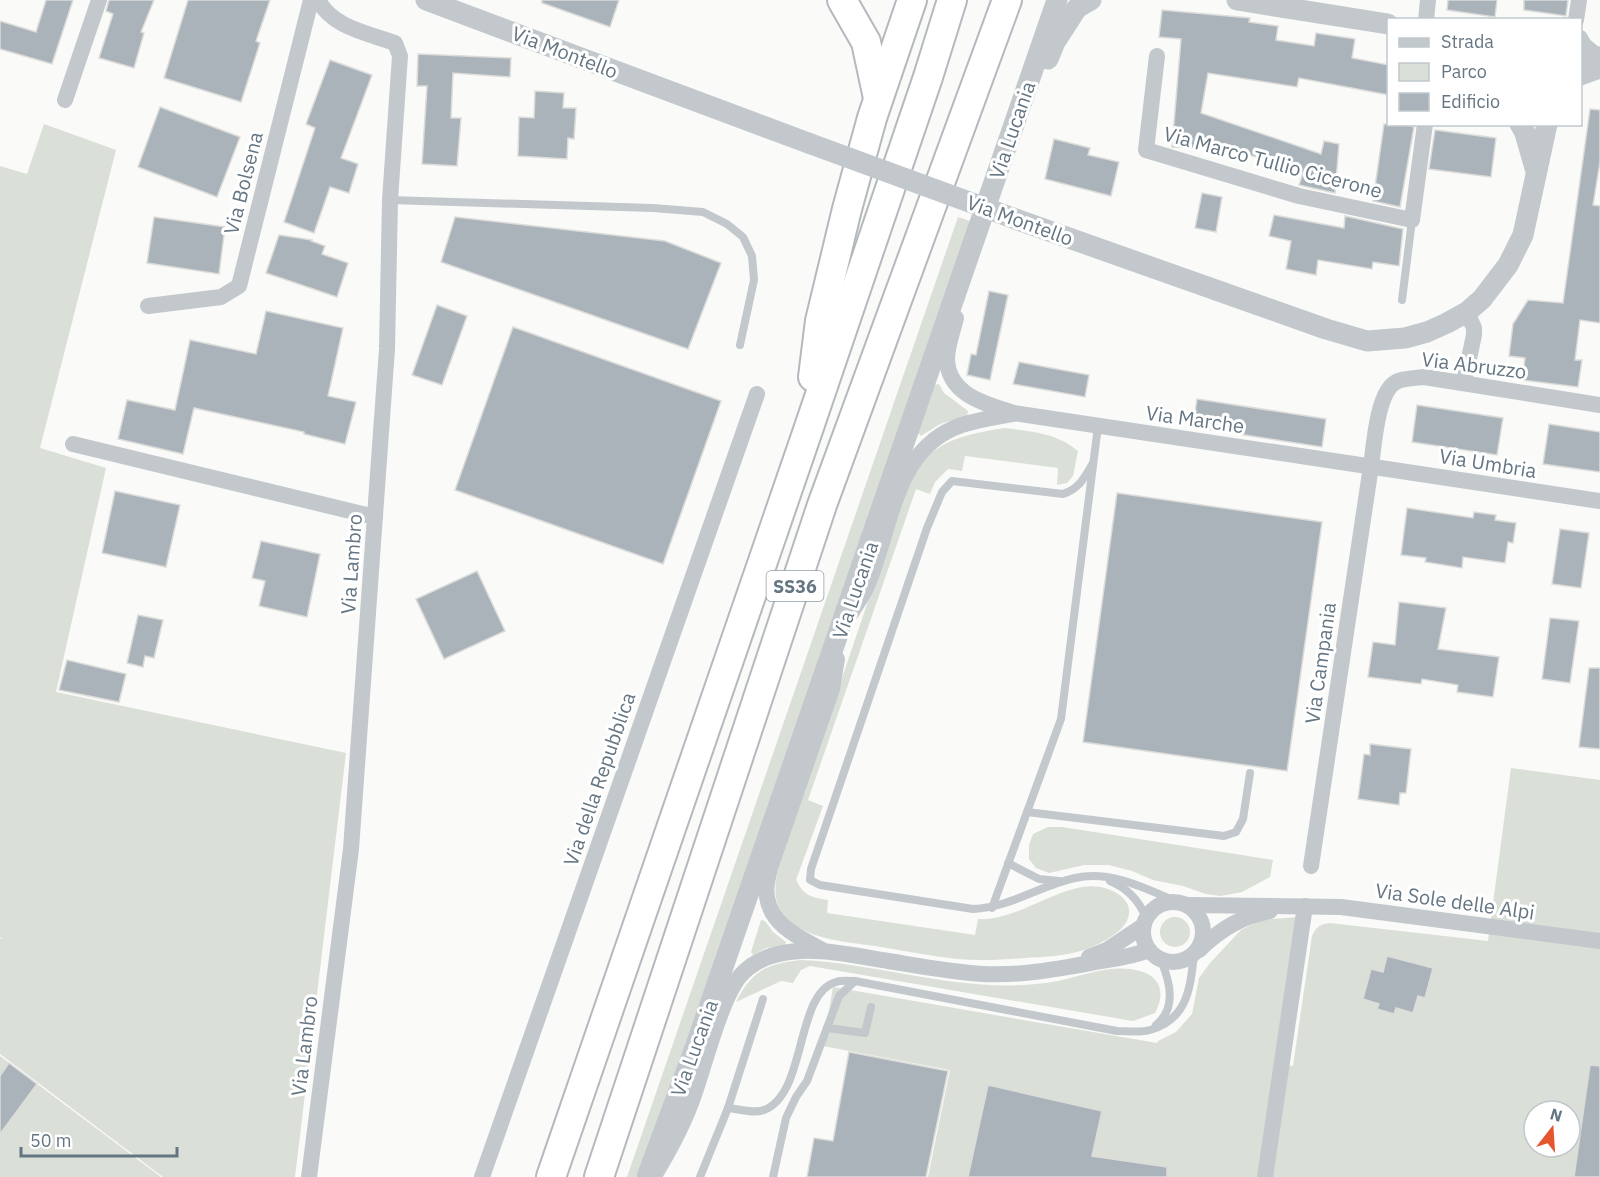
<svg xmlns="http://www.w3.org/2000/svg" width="1600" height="1177" viewBox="0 0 1600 1177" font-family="'IBM Plex Sans',sans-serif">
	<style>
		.green { fill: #dadfd7; fill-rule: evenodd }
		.building { fill: #aab3b9; stroke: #dcdcda; stroke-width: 1.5 }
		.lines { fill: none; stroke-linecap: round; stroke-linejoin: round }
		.trunk-casing { stroke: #b4b9bd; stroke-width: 32 }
		.service { stroke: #c3c8cc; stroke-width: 8 }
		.minor { stroke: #c3c8cc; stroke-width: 16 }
		.tertiary { stroke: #c3c8cc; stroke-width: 21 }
		.trunk { stroke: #fff; stroke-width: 28 }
		.tertiary-bridge { stroke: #c3c8cc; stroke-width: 21 }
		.labels { text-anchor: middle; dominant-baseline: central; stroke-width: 6; stroke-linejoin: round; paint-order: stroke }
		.shield { fill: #fff; stroke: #939fa8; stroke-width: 1.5 }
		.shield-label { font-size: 18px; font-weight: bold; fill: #657683 }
		.street-label { font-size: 20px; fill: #657683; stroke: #fff }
	</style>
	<rect width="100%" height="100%" fill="#fafaf8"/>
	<!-- green -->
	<g class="green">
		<path d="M44 124 116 150 40 448 106 468 56 692 346 753 295 1177H163L0 1054V938L4 940 0 937V166L27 174Z"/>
		<path d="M958 217 973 222 677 1078 636 1177H627Z"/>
		<path d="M939 384 944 393 968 411 967 416 940 424 921 436 917 432 934 385Z"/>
		<path d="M1004 428C1029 431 1058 433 1078 451L1073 476 1067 483 1057 485 1058 468 965 456 962 471 948 469 935 482 930 494 916 489 808 800 823 806 796 880C805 897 811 897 828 900L827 913 975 935 978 919C1018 922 1064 880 1100 887 1118 890 1138 904 1125 924 1118 935 1096 946 1084 950 1065 956 1044 957 1025 958 1002 960 980 961 957 959 931 956 906 951 881 947 850 942 810 941 786 918 772 903 775 886 778 867L903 498C910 486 916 472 924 461 943 437 977 433 1004 428Z"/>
		<path d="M1511 768 1600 780V1177H928L950 1070 823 1046 833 987 1157 1043 1158 1041 1176 1032 1192 1014 1199 978 1210 963 1241 930 1261 920 1298 917 1276 1063 1293 1066 1312 936C1316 927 1320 924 1330 923L1488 941ZM1534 1111H1570V1147H1534Z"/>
		<path d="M1048 827H1062L1273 860 1270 877 1242 892 1221 896 1206 894 1183 886 1153 880 1132 871 1109 865H1084L1049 873 1036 868 1029 859V845L1033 834Z"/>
		<circle cx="1175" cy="932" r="15"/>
		<path d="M761 920 765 921 773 932 786 942 785 946 766 948 753 955 751 952Z"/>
		<path d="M801 960C885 964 961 994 1046 983 1077 979 1109 962 1140 971 1162 977 1165 995 1155 1013L1133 1021 810 966 801 970 793 983 781 981 736 1002C752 970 767 964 801 960Z"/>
		<path d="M0 1056 161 1177H0Z"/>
	</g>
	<!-- building -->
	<g class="building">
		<path d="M46 0H73L52 64 0 49V21L36 32Z"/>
		<path d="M109 0H154L141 32 144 33 134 68 99 58 113 14 106 11Z"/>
		<path d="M188 0H270L256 41 260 43 241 102 164 78Z"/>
		<path d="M542 0H619L610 27 542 3Z"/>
		<path d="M1448 0H1497L1495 17 1447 10Z"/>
		<path d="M1524 0H1568L1566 16 1524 10Z"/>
		<path d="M1162 10 1250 18 1249 22 1278 26 1276 40 1314 46 1316 33 1355 39 1352 58 1389 65V95L1299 78 1297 87 1208 73 1201 113 1321 154 1324 141 1339 144 1335 193 1299 185 1303 173 1196 137 1194 148 1172 147 1181 39 1159 37Z"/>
		<path d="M418 54 511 58 510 77 453 73 451 118H461L457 166 422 164 427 86H417Z"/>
		<path d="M330 60 372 75 341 158 358 164 349 193 330 187 314 233 284 222 315 128 306 124Z"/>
		<path d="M535 91 564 93 563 108H576L574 139 568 138 567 159 518 156 519 117 534 118Z"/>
		<path d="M160 107 240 137 217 197 138 167Z"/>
		<path d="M1590 109 1600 110V162L1593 205 1600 206V323L1580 320 1575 360H1582L1578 387 1522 380 1525 358 1509 356 1513 324 1528 300 1563 303Z"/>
		<path d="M1384 124H1410V126L1414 127 1400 207 1373 201Z"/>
		<path d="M1435 130 1496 138 1491 177 1429 169Z"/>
		<path d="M1054 139 1090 148 1088 155 1119 162 1111 196 1045 179Z"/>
		<path d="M1202 193 1222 197 1216 232 1195 228Z"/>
		<path d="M1274 215 1344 228 1345 216 1403 229 1399 266 1373 262 1372 269 1318 260 1316 275 1286 269 1291 241 1269 236Z"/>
		<path d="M154 217 225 227 219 274 147 263Z"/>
		<path d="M455 217 665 241 721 263 688 349 441 262Z"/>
		<path d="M279 235 312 240 311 241 325 246 322 254 348 263 337 297 266 273Z"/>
		<path d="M989 291 1008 295 990 380 967 375 971 354 976 355Z"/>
		<path d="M437 305 467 316 442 385 412 375Z"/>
		<path d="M266 311 343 328 328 396 356 402 345 444 304 434V432L194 408 183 454 118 439 127 400 175 410 190 340 256 354Z"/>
		<path d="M513 327 721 401 663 564 455 490Z"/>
		<path d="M1019 362 1089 375 1085 397 1013 384Z"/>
		<path d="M1197 399 1326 419 1322 447 1193 427Z"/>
		<path d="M1417 405 1503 418 1497 455 1412 442Z"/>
		<path d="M1549 424 1600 432V472L1543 464Z"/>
		<path d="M115 491 180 505 166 567 102 553Z"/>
		<path d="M1117 493 1322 522 1287 771 1083 742Z"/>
		<path d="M1407 508 1473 518 1474 512 1496 515 1495 520 1516 523 1513 543 1508 542 1505 563 1463 557 1462 568 1425 562 1426 558 1401 555Z"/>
		<path d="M1560 529 1589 533 1581 588 1552 584Z"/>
		<path d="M261 541 320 554 307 617 259 606 265 581 252 578Z"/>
		<path d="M477 571 505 631 444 659 416 599Z"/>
		<path d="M1399 602 1446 608 1438 649 1499 657 1493 697 1457 692 1458 685 1422 679 1421 684 1368 677 1373 642 1395 645Z"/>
		<path d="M138 615 163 620 154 658 145 656 143 667 127 663Z"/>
		<path d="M1550 618 1579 621 1570 683 1542 679Z"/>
		<path d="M67 660 126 674 119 702 59 690Z"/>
		<path d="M1589 668H1600V749L1579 747Z"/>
		<path d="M1370 744 1411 749 1406 793H1400L1399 805 1358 799 1364 754 1370 755Z"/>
		<path d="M1387 956 1433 968 1425 998 1418 996 1413 1013 1396 1008 1394 1014 1377 1009 1379 1004 1363 999 1371 969 1383 972Z"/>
		<path d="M849 1052 948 1071 926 1177H807L814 1138 833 1141Z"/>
		<path d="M9 1063 37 1084 0 1134V1076Z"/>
		<path d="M1590 1065 1600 1066V1177H1574Z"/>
		<path d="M988 1085 1102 1111 1092 1156 1167 1167V1177H968Z"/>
	</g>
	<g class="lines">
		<!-- trunk casing -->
		<g class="trunk-casing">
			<g id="trunk">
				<path d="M842 0 866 42 878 98"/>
				<path d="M813 377 820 321 847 209 872 118 912 0"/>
				<path d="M551 1177 806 436 928 77 952 0"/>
				<path d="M599 1177 822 505 1007 0"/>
			</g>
		</g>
		<!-- service -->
		<g class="service">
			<path d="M390 200 653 208 703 212 727 224 743 237 752 256 754 280 740 345"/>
			<path d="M1402 300 1412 220"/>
			<path d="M1093 463C1084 478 1080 488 1063 494L952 481 942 492 927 528 811 869 810 880 820 885 973 909C1012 907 1038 886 1075 878 1110 870 1145 888 1177 902"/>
			<path d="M1027 812 1224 836 1236 832 1243 819 1250 773"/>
			<path d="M1008 863 1039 879 1059 881"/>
			<path d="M1110 881C1127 888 1139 900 1146 918"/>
			<path d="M992 908 1061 719 1098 426"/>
			<path d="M1156 1025C1177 1008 1170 982 1161 960"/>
			<path d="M827 1028 865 1033 871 1007"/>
			<path d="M728 1108C739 1109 754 1114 764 1110 807 1094 795 993 836 982 842 980 849 981 855 981L1117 1031C1127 1031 1141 1033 1150 1030 1188 1019 1190 988 1194 955"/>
			<path d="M700 1177 728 1108 763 999"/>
			<path d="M773 1177 786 1118 796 1097 807 1081 839 996 855 981"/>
		</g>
		<!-- minor -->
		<g class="minor">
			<path d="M1426 20 1428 0"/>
			<path d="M1576 20 1579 0"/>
			<path d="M1580 38 1584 45 1597 56"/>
			<path d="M1157 56 1146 150 1299 196 1412 220 1425 124"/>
			<path d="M65 100 99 0"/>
			<path d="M148 306 221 297 239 286 311 0"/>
			<path d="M956 318C953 331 947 346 947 359 948 395 986 404 1014 413L1600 501"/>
			<path d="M1464 382 1474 335V328L1467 312"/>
			<path d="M73 444 375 517"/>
			<path d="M852 612C856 604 862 597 866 588 891 534 892 455 954 428 973 420 994 418 1013 414"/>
			<path d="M1311 866 1371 466C1374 446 1377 392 1396 382 1403 378 1416 378 1424 377L1600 405"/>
			<circle cx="1173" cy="932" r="30"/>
			<path d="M1187 905 1341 907 1600 941"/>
			<path d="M1199 950C1219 930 1241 916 1270 911"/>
			<path d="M824 951C801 938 771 926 767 897 765 888 768 877 770 868L832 689 837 659"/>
			<path d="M1089 957 1107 950 1143 926"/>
			<path d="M654 1176C670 1150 684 1124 694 1095 705 1064 721 999 740 976 775 936 843 954 888 961 919 966 951 972 983 974 1021 976 1058 969 1096 962 1114 959 1131 957 1149 950"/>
			<path d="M309 1177 351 849 387 349 390 200 400 56 395 43C368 33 333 28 318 0"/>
			<path d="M482 1177 757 394"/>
			<path d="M1265 1177 1305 906"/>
		</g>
		<!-- tertiary -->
		<g class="tertiary">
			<path d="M426 0 811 144"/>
			<path d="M1237 0 1388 24"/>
			<path d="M1580 56 1600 57"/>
			<path d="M1048 59 1055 42 1077 8 1091 0"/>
			<path d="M1580 75 1600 68"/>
			<path d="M1520 124 1525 133 1535 168"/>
			<path d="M1018 220 1326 329 1367 341 1405 338 1427 332 1447 323 1467 312 1482 299 1508 265 1523 235 1547 124"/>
			<path d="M647 1177 695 1048 1057 0"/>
		</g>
		<!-- trunk -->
		<use href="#trunk" class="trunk"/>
		<!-- tertiary-bridge -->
		<path class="tertiary-bridge" d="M811 144 1018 220"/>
	</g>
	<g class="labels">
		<!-- shield labels -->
		<rect class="shield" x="766.5" y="571" width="57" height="30" rx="4.5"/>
		<g class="shield-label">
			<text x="795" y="586">SS36</text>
		</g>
		<!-- street labels -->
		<g class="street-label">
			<text transform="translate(565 52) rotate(21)">Via Montello</text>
			<text transform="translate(1012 130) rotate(-71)">Via Lucania</text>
			<text transform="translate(1273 162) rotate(15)">Via Marco Tullio Cicerone</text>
			<text transform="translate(243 183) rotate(-76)">Via Bolsena</text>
			<text transform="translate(1020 220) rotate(20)">Via Montello</text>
			<text transform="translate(1474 365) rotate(7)">Via Abruzzo</text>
			<text transform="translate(1195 419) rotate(8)">Via Marche</text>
			<text transform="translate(1488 463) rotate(9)">Via Umbria</text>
			<text transform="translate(351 564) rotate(-86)">Via Lambro</text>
			<text transform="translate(855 590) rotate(-71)">Via Lucania</text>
			<text transform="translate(1320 663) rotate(-82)">Via Campania</text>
			<text transform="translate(599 779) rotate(-71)">Via della Repubblica</text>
			<text transform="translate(1455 901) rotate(8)">Via Sole delle Alpi</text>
			<text transform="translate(304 1046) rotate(-83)">Via Lambro</text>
			<text transform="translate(694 1048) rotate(-70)">Via Lucania</text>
		</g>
	</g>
	<!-- legend -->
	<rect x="1387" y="18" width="195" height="108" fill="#ffffff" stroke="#c1c8cd" stroke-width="1.5"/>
	<rect x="1399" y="38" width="30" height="9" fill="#c3c8cc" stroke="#c1c8cd" stroke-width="1.5"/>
	<text x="1441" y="48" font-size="18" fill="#657683">Strada</text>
	<rect x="1399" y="63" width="30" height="18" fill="#dadfd7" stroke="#c1c8cd" stroke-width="1.5"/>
	<text x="1441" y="78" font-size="18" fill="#657683">Parco</text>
	<rect x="1399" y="93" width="30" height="18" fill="#aab3b9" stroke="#c1c8cd" stroke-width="1.5"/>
	<text x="1441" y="108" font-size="18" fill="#657683">Edificio</text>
	<!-- north arrow -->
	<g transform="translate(1552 1129) rotate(17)"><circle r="28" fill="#ffffff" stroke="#c1c8cd" stroke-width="1.5"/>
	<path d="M0-4.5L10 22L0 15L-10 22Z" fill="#e4572e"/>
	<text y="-9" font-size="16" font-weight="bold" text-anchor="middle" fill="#657683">N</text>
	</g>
	<!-- scale -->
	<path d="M21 1147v9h156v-9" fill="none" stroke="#657683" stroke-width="3"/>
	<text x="30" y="1147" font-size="18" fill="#657683" stroke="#ffffff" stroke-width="4.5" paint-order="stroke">50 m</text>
</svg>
